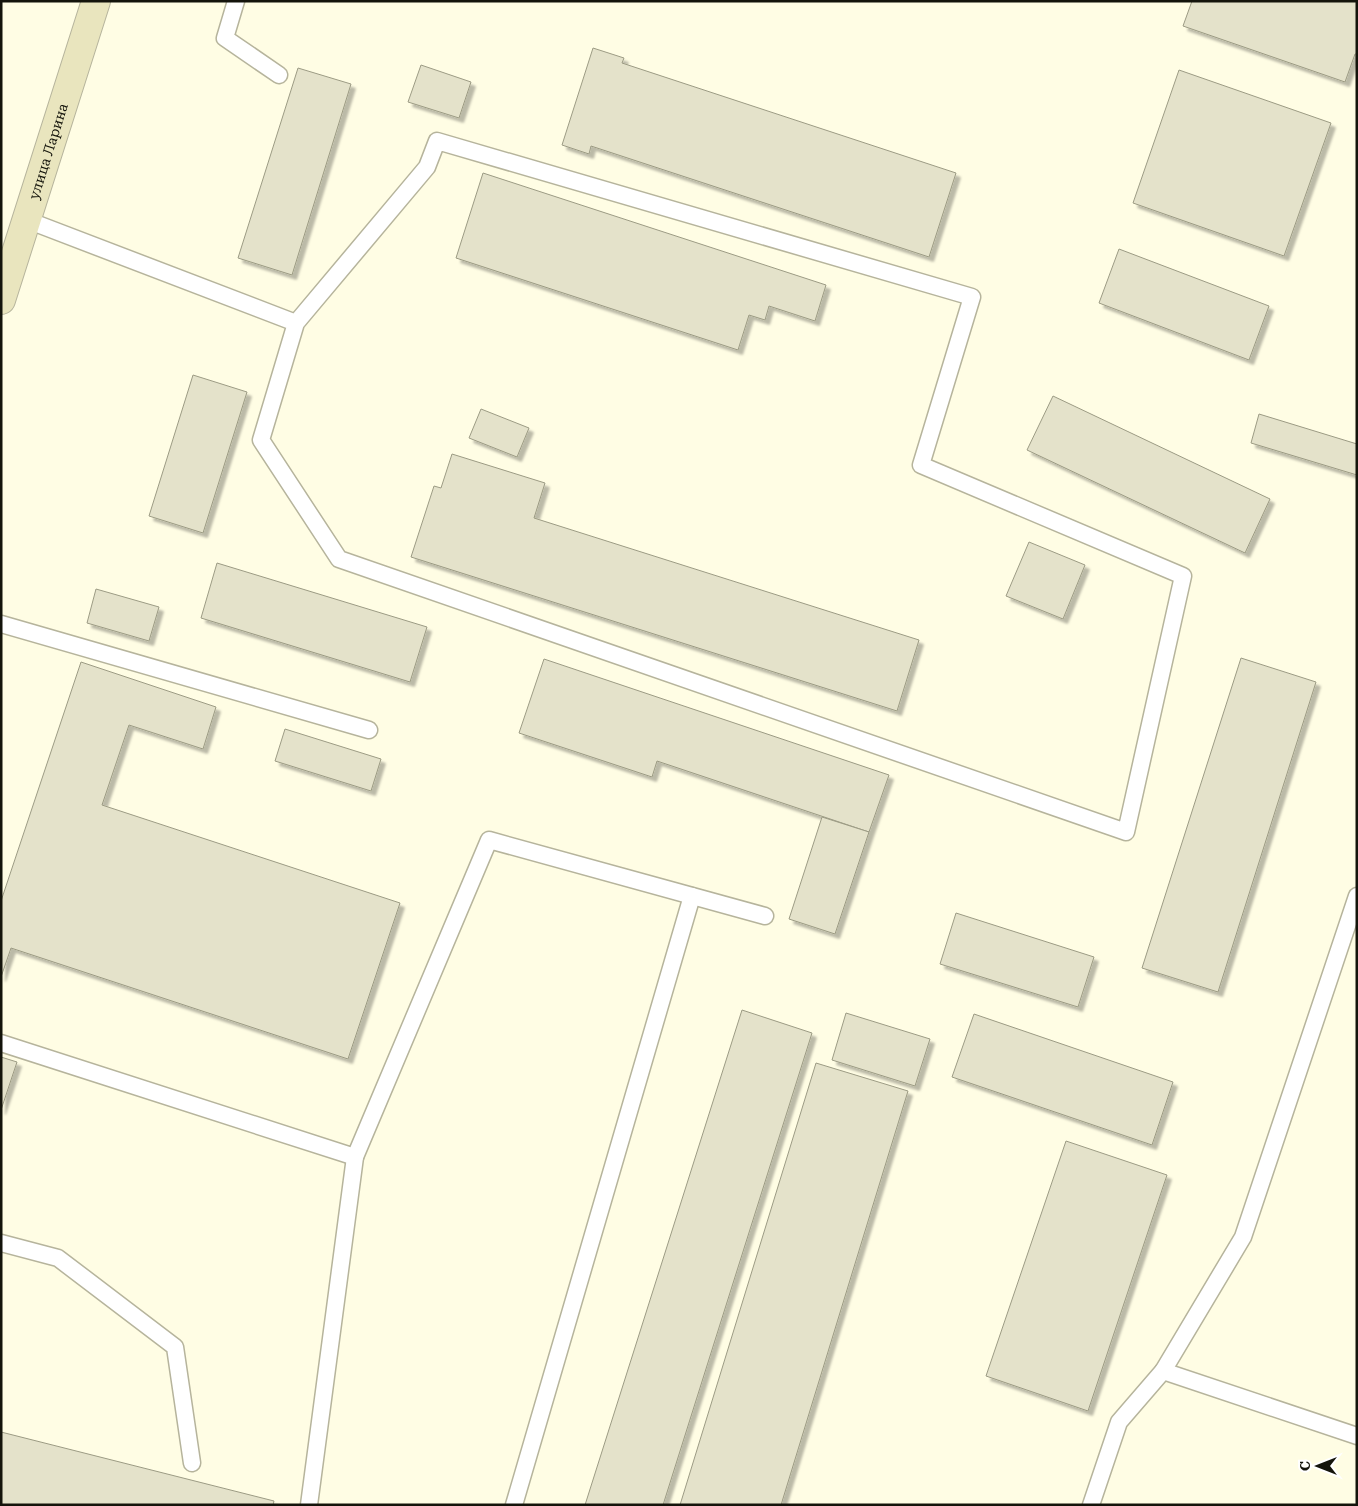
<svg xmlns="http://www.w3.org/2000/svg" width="1358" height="1506" viewBox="0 0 1358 1506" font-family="'Roboto Serif',serif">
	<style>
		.building { fill: #e4e2ca; stroke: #9c9b84; filter: url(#shadow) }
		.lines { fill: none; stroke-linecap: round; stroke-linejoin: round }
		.lane-casing { stroke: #b6b49c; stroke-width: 19 }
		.secondary-casing { stroke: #b6b49c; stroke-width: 30 }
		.lane { stroke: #fff; stroke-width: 16 }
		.secondary { stroke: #e9e5be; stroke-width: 28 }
		.labels { text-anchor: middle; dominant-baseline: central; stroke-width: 5; stroke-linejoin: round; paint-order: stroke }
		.street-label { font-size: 14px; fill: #14140b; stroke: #fff }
	</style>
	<defs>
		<filter id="shadow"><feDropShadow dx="4.5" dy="4.5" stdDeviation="1" flood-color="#0004"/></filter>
	</defs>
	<rect width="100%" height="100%" fill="#fffde4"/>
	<!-- building -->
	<g class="building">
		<path d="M1192 1H1357V54H1355L1345 82 1183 26Z"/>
		<path d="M593 48 624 58 622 63 956 173 929 257 591 146 589 154 562 145Z"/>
		<path d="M421 65 471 82 459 118 408 102Z"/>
		<path d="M298 68 351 84 292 275 238 258Z"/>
		<path d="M1179 70 1331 123 1284 256 1133 203Z"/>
		<path d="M483 173 826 285 815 321 769 306 765 320 749 315 738 350 456 258Z"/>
		<path d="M1119 249 1269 306 1249 360 1099 303Z"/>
		<path d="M193 375 247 392 203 533 149 516Z"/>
		<path d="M1053 396 1270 499 1245 553 1027 450Z"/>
		<path d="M481 409 529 428 517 457 469 438Z"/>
		<path d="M1259 414 1357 444V475L1251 443Z"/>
		<path d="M452 454 545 483 534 518 919 640 897 711 411 557 434 486 441 488Z"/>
		<path d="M1029 542 1085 565 1063 619 1006 596Z"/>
		<path d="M217 563 427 627 410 682 201 618Z"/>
		<path d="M96 589 159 607 149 641 87 623Z"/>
		<path d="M1241 658 1316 682 1218 992 1142 968Z"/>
		<path d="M544 659 889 775 869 832 657 761 652 777 519 733Z"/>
		<path d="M81 662 216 707 203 749 129 725 102 805 400 903 348 1059 11 948 1 977V901Z"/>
		<path d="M285 729 381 759 371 791 275 761Z"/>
		<path d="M822 817 869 832 835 934 789 919Z"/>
		<path d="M956 913 1094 957 1078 1007 940 964Z"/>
		<path d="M742 1010 812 1033 663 1505H585Z"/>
		<path d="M846 1013 930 1039 915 1086 832 1060Z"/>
		<path d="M974 1014 1173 1082 1152 1145 952 1077Z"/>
		<path d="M1 1057 17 1062 1 1110Z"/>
		<path d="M816 1063 908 1091 781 1505H680Z"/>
		<path d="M1066 1141 1167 1175 1088 1411 986 1376Z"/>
		<path d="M1 1432 274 1501 273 1505H1Z"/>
	</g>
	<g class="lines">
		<!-- lane casing -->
		<g class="lane-casing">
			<g id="lane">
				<path d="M236 1 225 38 279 75"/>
				<path d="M27 220 296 323 427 167 437 141 972 297 921 465 1183 576 1126 832 339 559 261 440 296 323"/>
				<path d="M1 624 369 730"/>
				<path d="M1 1043 355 1157 489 840 765 916"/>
				<path d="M1 1243 58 1258 175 1347 192 1463"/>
				<path d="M1163 1371 1357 1436"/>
				<path d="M309 1505 355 1157"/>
				<path d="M514 1505 692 896"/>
				<path d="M1091 1505 1119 1422 1163 1371 1243 1237 1357 896"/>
			</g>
		</g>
		<!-- secondary casing -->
		<g class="secondary-casing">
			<g id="secondary">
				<path id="s1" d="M1 300 96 1"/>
			</g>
		</g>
		<!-- lane -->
		<use href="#lane" class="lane"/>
		<!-- secondary -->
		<use href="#secondary" class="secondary"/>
	</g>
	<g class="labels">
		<!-- street labels -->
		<g class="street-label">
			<text stroke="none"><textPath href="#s1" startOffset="156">улица Ларина</textPath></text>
		</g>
	</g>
	<!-- border -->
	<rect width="1358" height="1506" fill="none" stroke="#14140b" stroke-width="5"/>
	<!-- north arrow -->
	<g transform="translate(1318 1466) rotate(270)" stroke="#ffffff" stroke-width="4" paint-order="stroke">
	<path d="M0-4L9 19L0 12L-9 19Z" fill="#14140b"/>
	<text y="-8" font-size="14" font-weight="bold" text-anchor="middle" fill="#14140b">С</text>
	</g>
</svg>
